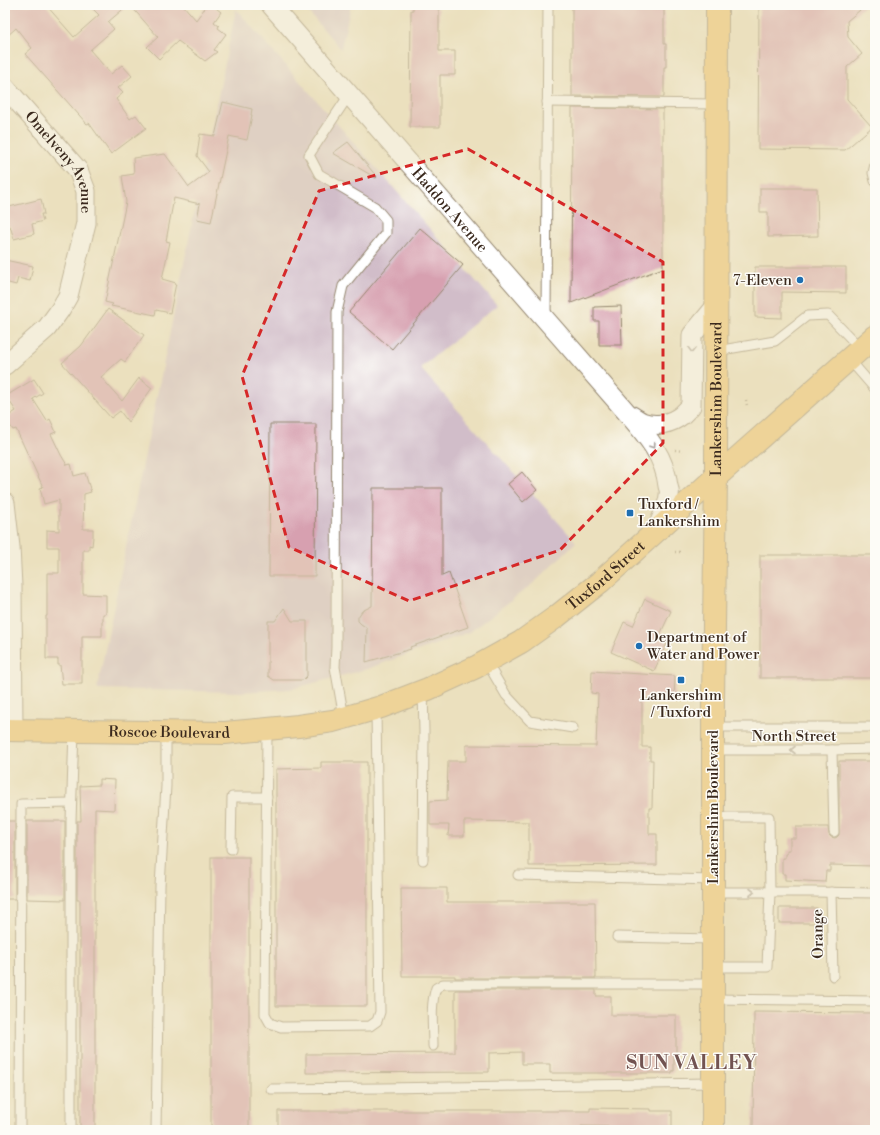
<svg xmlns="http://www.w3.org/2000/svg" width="880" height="1135" viewBox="0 0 880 1135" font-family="'Libre Bodoni',serif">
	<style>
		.industrial { fill: #d1bdc9 }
		.building { fill: #d7a0b0 }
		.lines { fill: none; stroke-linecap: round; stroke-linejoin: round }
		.service-casing { stroke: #93856e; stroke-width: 11 }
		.minor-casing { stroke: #93856e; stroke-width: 21 }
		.primary-casing { stroke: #93856e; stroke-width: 24 }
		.path { stroke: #93856e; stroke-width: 2.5; stroke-dasharray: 1 3; stroke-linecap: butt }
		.service { stroke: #fff; stroke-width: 9 }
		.minor { stroke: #fff; stroke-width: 19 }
		.primary { stroke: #f1c36a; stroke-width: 22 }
		.oneway { stroke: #a79f9a }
		.marked { fill: none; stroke: #d62828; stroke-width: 3; stroke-dasharray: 8 5; stroke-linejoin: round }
		.poi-dot { fill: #1f6fb2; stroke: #fdfcf7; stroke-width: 1.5 }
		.labels { text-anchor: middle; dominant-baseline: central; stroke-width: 3; stroke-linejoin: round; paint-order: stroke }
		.street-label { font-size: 15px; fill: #3b2a1e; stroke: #fdfcf7 }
		.poi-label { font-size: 15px; fill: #3b2a1e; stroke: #fdfcf7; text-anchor: start }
		.district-label { font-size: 19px; font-weight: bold; letter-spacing: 1px; fill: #725351; stroke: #fdfcf7 }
	</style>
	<rect width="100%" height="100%" fill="#fdfcf7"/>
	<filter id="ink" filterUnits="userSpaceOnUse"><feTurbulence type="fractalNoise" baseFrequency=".025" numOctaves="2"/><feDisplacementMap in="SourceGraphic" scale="8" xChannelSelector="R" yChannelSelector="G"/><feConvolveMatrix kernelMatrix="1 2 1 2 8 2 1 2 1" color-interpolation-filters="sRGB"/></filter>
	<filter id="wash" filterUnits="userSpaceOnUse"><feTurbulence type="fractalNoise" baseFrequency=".012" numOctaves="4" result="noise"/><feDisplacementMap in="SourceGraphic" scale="16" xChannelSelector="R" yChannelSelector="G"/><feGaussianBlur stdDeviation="0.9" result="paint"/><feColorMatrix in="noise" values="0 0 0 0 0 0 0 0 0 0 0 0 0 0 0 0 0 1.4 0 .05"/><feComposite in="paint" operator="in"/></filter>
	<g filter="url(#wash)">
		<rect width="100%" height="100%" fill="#ebe0be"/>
		<!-- industrial -->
		<g class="industrial">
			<path d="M302 5H351L341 49Z"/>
			<path d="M236 9 497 305 420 368 576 542 535 582 470 632 364 670 291 689 241 692 97 689Z"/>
		</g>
		<g id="blocks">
			<!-- building -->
			<g class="building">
				<path d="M5 5H46L74 37 99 15 89 5H128L108 22 114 29 90 50 111 74 122 65 132 76 118 88 123 93 116 99 130 119 136 115 146 128 111 154 89 123 87 124 25 54 32 48 16 28 5 38Z"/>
				<path d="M130 5H183L196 20 207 5H212L221 12 214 22 219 26 218 28 226 34 214 50 217 52 205 61 178 41 159 59 147 47 158 37Z"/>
				<path d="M413 5H437V9H439V51H455V75H440V127H410L411 10H413Z"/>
				<path d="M572 5H664V44H666V67H664V97L572 96Z"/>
				<path d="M759 5H866L847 21 848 37 862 54 847 67V99L872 127 845 150 758 149Z"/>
				<path d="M223 102 252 109 251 115H252L247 140 229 136 211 222 197 219 200 204 174 198 166 241 170 242 162 279 176 283 170 313 156 310 155 315 111 306 113 304 105 302 124 212 126 202 122 176 134 174 133 158 165 154 189 187 209 172 197 156 200 134 215 136Z"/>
				<path d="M572 108 663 109V268L571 303Z"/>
				<path d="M348 142 377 177 376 178 333 153Z"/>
				<path d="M760 188H817L818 236 768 237V212H760Z"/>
				<path d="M41 199 44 214H41L43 221 32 224 34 234 14 239 10 226 5 227V208Z"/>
				<path d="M420 228 463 265 392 349 349 312Z"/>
				<path d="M5 260 33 266 30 281 18 278 16 285 5 282Z"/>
				<path d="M755 267H846V293L782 292V318L755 317Z"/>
				<path d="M621 306 622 345H599V321H594V307Z"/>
				<path d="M108 309 144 335 125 362 121 359 101 377 122 401 139 378 152 388 128 422 120 411 111 418 62 363 81 346Z"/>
				<path d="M34 379 43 393 33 399 47 421 50 419 56 432 51 434 61 455 67 465 71 464 74 476 85 473 91 492 84 494 83 529H93V537L92 546 89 545V550H83V594L106 595V614H103V621H102V636H82V684H62L60 665H58V659H46V616H47V573H59V547H47V530L59 531V500L44 504 40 488 43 487 30 459 16 429 13 430 5 418 16 411 6 396Z"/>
				<path d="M270 424H316L315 576H269Z"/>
				<path d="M522 472 537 490 523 502 508 484Z"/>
				<path d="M373 488H442V576L449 573 468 627 410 647 411 649 366 662 367 628 361 624 358 621V617L362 611 372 606Z"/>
				<rect x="760" y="555" width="115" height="123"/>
				<path d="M645 599 671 611 659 637 668 641 654 671 611 652 624 622 633 626Z"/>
				<path d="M284 608 292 621H307V676L303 680H274L268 676V621H275Z"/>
				<path d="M592 671 675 676 674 700 642 698V747H650V760H653L652 808H649V834H657V865L529 866V822L464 821V836H448L449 825H430V801L447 800 448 761H466V745L596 746 598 694 591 693Z"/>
				<path d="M839 761H875V866L830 865V871H826L825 882 785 880V874H782V858H785V854H787V850H790V838H796V827H828L829 835 831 837 835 838 837 837 839 835Z"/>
				<path d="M321 762H367V1006H276V769L321 768Z"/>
				<path d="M99 779 115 780 114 810 95 809V1130H80V900H77V821H81L80 786 99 785Z"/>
				<rect x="5" y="821" width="10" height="78"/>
				<path d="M27 821H65V900L27 899Z"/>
				<rect x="211" y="857" width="38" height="272"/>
				<path d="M401 888H447V902H595L596 978H455V976H402Z"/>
				<rect x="779" y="908" width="38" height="15"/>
				<path d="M455 990H596V996H611V1015H676V1053H674V1071H672V1073H550V1064H522V1052L489 1053V1072L306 1073V1054L455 1053Z"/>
				<path d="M754 1012 875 1013V1130H753Z"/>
				<path d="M590 1108 651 1109V1111H672V1128L581 1126V1129H278V1111H590Z"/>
			</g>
		</g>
	</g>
	<g filter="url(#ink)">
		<use href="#blocks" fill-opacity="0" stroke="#93856e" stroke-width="1"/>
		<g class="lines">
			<!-- service casing -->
			<g class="service-casing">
				<g id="service">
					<path d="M547 102 716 104"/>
					<path d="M875 164 873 173 875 181"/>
					<path d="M546 318 548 5"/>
					<path d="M716 351 775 341 807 316 828 315 861 349"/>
					<path d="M849 359 875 389"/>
					<path d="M486 661 506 695 530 721 573 728"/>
					<path d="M423 691 424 731 423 860"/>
					<path d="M344 718 335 667 336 647 337 312 343 286 386 233V220L375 207 319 174 309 155 349 95"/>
					<path d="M713 727H875"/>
					<path d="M267 729 265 1014 270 1023 281 1027 370 1026 377 1021 380 1012 376 709"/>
					<path d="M713 750H832L875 749"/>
					<path d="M832 750 834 832"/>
					<path d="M231 849 232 797H267"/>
					<path d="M518 875 713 880"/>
					<path d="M713 892H812L875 893"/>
					<path d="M831 892 833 976"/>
					<path d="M617 937 713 939"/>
					<path d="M712 967H767L770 892 769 817H713"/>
					<path d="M713 999 875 1001"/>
					<path d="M433 1046C433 1028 430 1005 436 988L443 984H713"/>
					<path d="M271 1089 383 1088 713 1083"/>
					<path d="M20 1130 21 804 71 803"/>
					<path d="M71 1130V821L74 731"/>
					<path d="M156 1130 160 886 166 786V732"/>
				</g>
			</g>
			<!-- minor casing -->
			<g class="minor-casing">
				<g id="minor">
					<path id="s1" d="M271 5 629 415C647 436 665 457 668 486 669 489 670 493 669 495 669 504 659 524 655 533"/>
					<path id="s2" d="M5 87 78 170 86 191V223L68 296 60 310 47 328 5 365"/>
					<path d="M630 415C634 417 638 420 642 422 655 427 671 424 682 415 685 412 688 409 691 406L692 335 716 306"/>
					<path d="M5 503 10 547 12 586 13 730"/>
				</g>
			</g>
			<!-- primary casing -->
			<g class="primary-casing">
				<g id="primary">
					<path id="s3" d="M5 730 225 733 298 726 333 721 344 718 381 707 428 689 476 667 521 642 556 617 600 582 716 477 875 336"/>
					<path id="s4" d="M713 1130V700L716 477 717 5"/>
				</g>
			</g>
			<!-- path -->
			<g class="path">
				<path d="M746 400 747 406"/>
				<path d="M675 450 683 451"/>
				<path d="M675 552H682"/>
			</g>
			<!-- service -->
			<use href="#service" class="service"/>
			<!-- minor -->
			<use href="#minor" class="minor"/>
			<!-- primary -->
			<use href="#primary" class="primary"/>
		</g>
		<!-- one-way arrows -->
		<defs><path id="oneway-chevron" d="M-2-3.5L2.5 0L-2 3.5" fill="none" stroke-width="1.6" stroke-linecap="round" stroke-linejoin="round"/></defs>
		<g class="oneway">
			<use href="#oneway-chevron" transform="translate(692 350) rotate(91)"/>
			<use href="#oneway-chevron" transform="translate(653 446) rotate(58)"/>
			<use href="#oneway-chevron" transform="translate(793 750) rotate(180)"/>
			<use href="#oneway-chevron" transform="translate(752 892)"/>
		</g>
	</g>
	<!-- marked area -->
	<path d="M0 0H880V1135H0ZM468 149 663 262V443L560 550 409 601 289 547 242 376 319 191Z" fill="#ebe0be" fill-opacity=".55" fill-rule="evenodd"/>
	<path class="marked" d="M468 149 663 262V443L560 550 409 601 289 547 242 376 319 191Z"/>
	<!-- markers -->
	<g class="poi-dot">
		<circle cx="800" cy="280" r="4"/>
		<rect x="626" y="509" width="8" height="8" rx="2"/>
		<circle cx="639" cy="646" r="4"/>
		<rect x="677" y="676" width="8" height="8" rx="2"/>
	</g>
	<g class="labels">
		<!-- street labels -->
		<g class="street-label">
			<text stroke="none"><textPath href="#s2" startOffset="95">Omelveny Avenue</textPath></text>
			<text stroke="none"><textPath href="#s1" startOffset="272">Haddon Avenue</textPath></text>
			<text stroke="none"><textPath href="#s4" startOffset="731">Lankershim Boulevard</textPath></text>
			<text stroke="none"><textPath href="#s3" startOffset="641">Tuxford Street</textPath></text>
			<text stroke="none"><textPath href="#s3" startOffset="164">Roscoe Boulevard</textPath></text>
			<text x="794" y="736">North Street</text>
			<text transform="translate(713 807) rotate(-90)">Lankershim Boulevard</text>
			<text transform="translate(818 934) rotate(-91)">Orange</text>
		</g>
		<!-- poi labels -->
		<g class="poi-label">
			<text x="792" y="280" text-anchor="end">7-Eleven</text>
			<text x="638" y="504">Tuxford /<tspan x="638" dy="17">Lankershim</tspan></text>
			<text x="647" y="637">Department of<tspan x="647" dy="17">Water and Power</tspan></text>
			<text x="681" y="695" text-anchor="middle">Lankershim<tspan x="681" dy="17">/ Tuxford</tspan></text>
		</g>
		<!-- district labels -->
		<g class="district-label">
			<text x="692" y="1063">SUN VALLEY</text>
		</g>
	</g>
	<!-- margin -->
	<rect width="880" height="1135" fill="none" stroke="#fdfcf7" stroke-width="20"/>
</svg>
